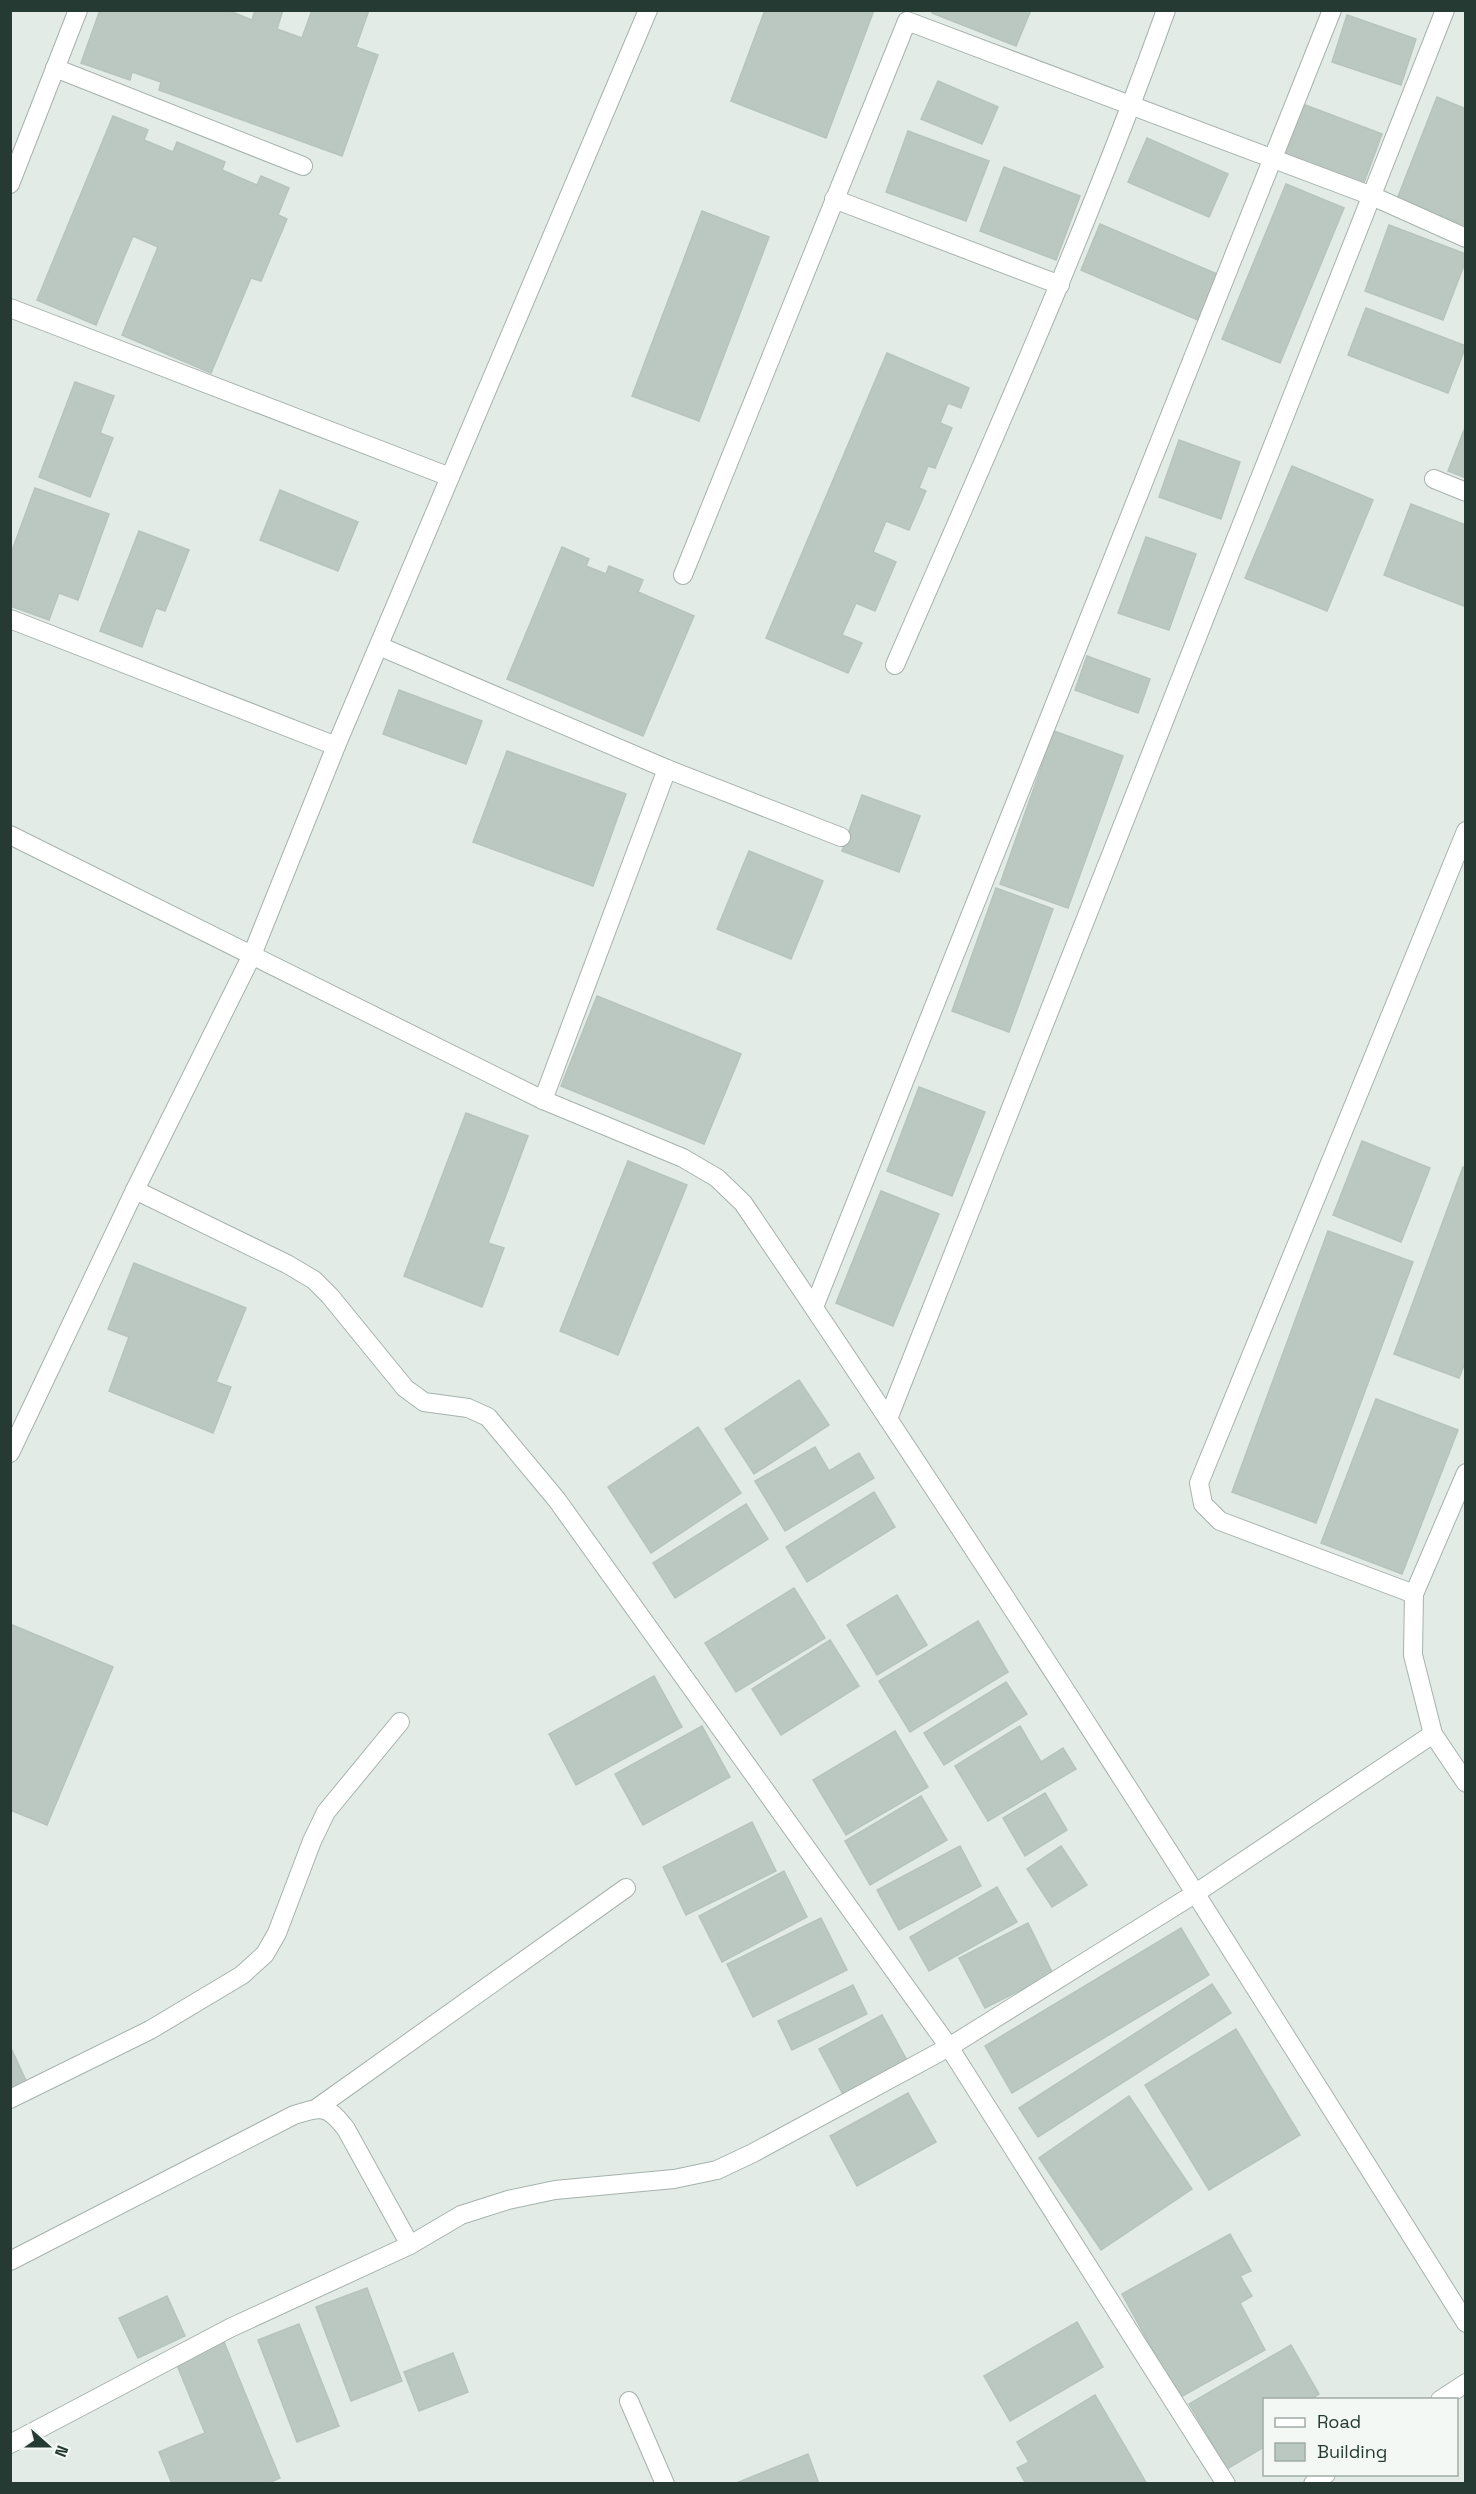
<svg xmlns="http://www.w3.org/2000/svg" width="1476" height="2494" viewBox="0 0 1476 2494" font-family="'Space Grotesk',sans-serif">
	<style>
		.building { fill: #bbc8c2; stroke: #b6c4bd; stroke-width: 1.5 }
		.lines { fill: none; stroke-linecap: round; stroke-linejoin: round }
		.minor-casing { stroke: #a6b2ad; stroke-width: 20 }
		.minor { stroke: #fff; stroke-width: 18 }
	</style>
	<rect width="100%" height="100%" fill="#e3ebe7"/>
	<!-- building -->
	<g class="building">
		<path d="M100 10H227L252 20 255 10H283L277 29 302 38 312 10H369L356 47 378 55 342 156 159 90 161 82 132 72 130 80 81 63Z"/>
		<path d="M765 10H874L826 138 731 101Z"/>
		<path d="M933 10H1031L1016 46 932 13Z"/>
		<path d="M1347 15 1416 39 1401 85 1332 62Z"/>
		<path d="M938 81 998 107 982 144 921 119Z"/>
		<path d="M1437 97 1466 109V226L1397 199Z"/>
		<path d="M1300 103 1382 134 1362 188 1279 157Z"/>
		<path d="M113 116 148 130 144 140 173 152 177 142 225 162 222 170 257 185 261 176 289 188 278 215 287 219 261 281 251 278 211 373 122 335 158 247 133 236 96 325 37 300Z"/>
		<path d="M908 131 989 161 966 221 886 192Z"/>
		<path d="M1147 138 1228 174 1209 217 1128 182Z"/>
		<path d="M1004 167 1080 196 1056 260 980 231Z"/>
		<path d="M1286 184 1344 208 1280 363 1222 339Z"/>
		<path d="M702 211 769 237 699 421 632 396Z"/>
		<path d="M1100 224 1217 274 1198 320 1081 270Z"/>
		<path d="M1389 225 1466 254V260L1443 320 1365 291Z"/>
		<path d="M1366 308 1466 346 1448 393 1348 355Z"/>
		<path d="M887 353 969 388 961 408 948 403 940 423 952 428 935 468 928 466 919 488 926 491 909 530 886 521 873 552 896 562 875 611 856 603 842 635 862 643 848 673 766 638Z"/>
		<path d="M75 382 114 396 100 433 113 438 90 497 39 477Z"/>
		<path d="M1466 425V478L1448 471Z"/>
		<path d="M1179 440 1240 462 1221 519 1159 497Z"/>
		<path d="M1292 466 1373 500 1327 611 1245 578Z"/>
		<path d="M35 488 109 514 78 600 59 593 49 620 10 606V556Z"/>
		<path d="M280 490 358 522 338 571 260 540Z"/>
		<path d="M1411 504 1466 525V607L1384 575Z"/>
		<path d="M139 531 189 550 165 611 156 608 142 647 100 631Z"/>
		<path d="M1146 537 1196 554 1169 630 1118 613Z"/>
		<path d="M562 547 589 559 586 566 606 574 609 566 643 580 638 592 694 616 643 736 507 679Z"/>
		<path d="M1087 656 1150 679 1138 713 1075 690Z"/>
		<path d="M399 690 482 721 466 764 383 734Z"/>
		<path d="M1054 731 1123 756 1068 908 1000 884Z"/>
		<path d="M507 751 626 794 593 886 473 842Z"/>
		<path d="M862 795 920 816 899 872 842 851Z"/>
		<path d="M749 851 823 881 791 959 717 929Z"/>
		<path d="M996 888 1053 909 1009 1032 952 1011Z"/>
		<path d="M597 996 741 1054 704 1144 561 1086Z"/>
		<path d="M919 1087 985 1112 952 1196 887 1171Z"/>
		<path d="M466 1113 528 1136 488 1243 504 1248 482 1307 404 1276Z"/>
		<path d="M1362 1141 1430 1168 1401 1242 1333 1215Z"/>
		<path d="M628 1161 687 1185 618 1355 560 1331Z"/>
		<path d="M1463 1167 1466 1168V1360L1459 1378 1394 1354Z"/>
		<path d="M881 1191 939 1214 893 1326 836 1303Z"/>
		<path d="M1328 1231 1413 1262 1316 1523 1232 1492Z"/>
		<path d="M134 1263 246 1308 216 1382 231 1387 213 1433 109 1391 129 1337 108 1329Z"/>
		<path d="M799 1380 829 1425 754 1474 725 1429Z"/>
		<path d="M1376 1399 1458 1430 1402 1574 1321 1543Z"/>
		<path d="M698 1427 741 1493 651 1553 608 1487Z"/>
		<path d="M815 1447 829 1471 859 1453 874 1478 785 1531 755 1481Z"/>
		<path d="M874 1492 895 1527 807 1582 786 1547Z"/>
		<path d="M746 1504 768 1539 675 1598 653 1563Z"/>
		<path d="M794 1588 825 1638 736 1692 705 1643Z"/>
		<path d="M897 1595 927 1645 877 1675 847 1625Z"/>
		<path d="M978 1621 1008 1672 910 1732 879 1681Z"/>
		<path d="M10 1624 113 1667 47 1825 10 1810Z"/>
		<path d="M830 1640 859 1686 781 1735 752 1689Z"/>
		<path d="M654 1676 682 1727 576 1785 549 1734Z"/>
		<path d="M1006 1682 1027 1714 944 1765 924 1733Z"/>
		<path d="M702 1726 730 1777 643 1825 615 1774Z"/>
		<path d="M1020 1726 1041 1762 1063 1748 1076 1769 988 1821 955 1766Z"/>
		<path d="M895 1731 928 1787 846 1835 813 1780Z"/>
		<path d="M1045 1793 1067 1830 1025 1856 1003 1818Z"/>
		<path d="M921 1796 947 1840 870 1885 845 1841Z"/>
		<path d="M752 1822 776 1871 686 1915 663 1867Z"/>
		<path d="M960 1846 981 1886 899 1930 877 1890Z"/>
		<path d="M1061 1846 1087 1885 1052 1907 1027 1869Z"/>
		<path d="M784 1871 807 1917 722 1962 699 1916Z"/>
		<path d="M997 1887 1017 1922 929 1971 910 1937Z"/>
		<path d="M821 1918 847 1970 753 2017 727 1964Z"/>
		<path d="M1028 1923 1053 1974 985 2008 959 1958Z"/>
		<path d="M1181 1928 1209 1975 1012 2093 985 2046Z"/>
		<path d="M1212 1984 1231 2013 1038 2137 1019 2108Z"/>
		<path d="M853 1985 867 2014 792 2050 778 2021Z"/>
		<path d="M882 2015 909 2064 845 2098 819 2049Z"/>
		<path d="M1236 2029 1300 2135 1209 2190 1145 2085Z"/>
		<path d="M10 2046 29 2087 10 2096Z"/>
		<path d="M908 2093 936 2142 857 2186 830 2136Z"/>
		<path d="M1129 2096 1192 2189 1101 2250 1039 2158Z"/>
		<path d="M1230 2234 1251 2271 1240 2276 1252 2296 1240 2303 1265 2350 1179 2398 1122 2294Z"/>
		<path d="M367 2288 402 2381 351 2401 316 2307Z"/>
		<path d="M167 2296 185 2336 138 2358 119 2318Z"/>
		<path d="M1077 2322 1103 2367 1010 2421 984 2376Z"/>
		<path d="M299 2324 339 2426 297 2442 258 2340Z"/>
		<path d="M224 2342 280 2478 266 2484H172L159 2452 205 2433 176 2363Z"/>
		<path d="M1291 2345 1319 2394 1310 2400H1264V2447L1227 2469 1189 2404Z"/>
		<path d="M453 2353 468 2392 419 2411 404 2372Z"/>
		<path d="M1095 2395 1147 2484H1026L1017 2468 1029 2462 1017 2442Z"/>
		<path d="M808 2454 819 2484H734Z"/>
	</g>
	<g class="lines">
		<!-- minor casing -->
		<g class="minor-casing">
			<g id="minor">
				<path d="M55 68 303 166"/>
				<path d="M10 184 78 10"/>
				<path d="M834 199 1060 285"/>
				<path d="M10 308 450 477"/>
				<path d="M1434 479 1466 492"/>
				<path d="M683 575 907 21 1372 196 1466 238"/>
				<path d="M10 619 336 746"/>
				<path d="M379 646 667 769 841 837"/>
				<path d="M895 665C989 449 1086 233 1166 10"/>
				<path d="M10 835 543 1100 683 1158 717 1178 743 1203C993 1570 1230 1946 1466 2323"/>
				<path d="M543 1100 667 769"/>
				<path d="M135 1190 287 1264 314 1280 330 1296 405 1388 424 1402 468 1408 488 1417 557 1500 949 2047 753 2153 717 2170 674 2179 555 2190 508 2200 461 2215 410 2245"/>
				<path d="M814 1307 1332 10"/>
				<path d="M888 1419 1445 10"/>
				<path d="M10 1453 135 1190 252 955 336 746 648 10"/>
				<path d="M1414 1594 1220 1521 1203 1504 1199 1483 1466 831"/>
				<path d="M1433 1734 1413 1655 1414 1594 1466 1473"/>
				<path d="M10 2099 150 2030 242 1975 265 1954 277 1933 312 1841 326 1812 400 1722"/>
				<path d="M317 2108 626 1888"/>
				<path d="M10 2261 294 2115C322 2106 328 2105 346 2129L410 2245 230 2328 10 2444"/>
				<path d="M1440 2400 1466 2383"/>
				<path d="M629 2401 665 2484"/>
				<path d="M1226 2484 949 2047 1196 1893 1433 1734 1466 1783"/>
				<path d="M1313 2484 1326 2474"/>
			</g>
		</g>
		<!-- minor -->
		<use href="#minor" class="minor"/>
	</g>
	<!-- border -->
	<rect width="1476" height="2494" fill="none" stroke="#243a33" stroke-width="24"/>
	<!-- legend -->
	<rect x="1263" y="2398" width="195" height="78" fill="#f3f8f5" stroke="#a0aca7" stroke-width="1.5"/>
	<rect x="1275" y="2418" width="30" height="9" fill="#ffffff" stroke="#a0aca7" stroke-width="1.5"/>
	<text x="1317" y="2428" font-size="18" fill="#243a33">Road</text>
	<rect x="1275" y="2443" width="30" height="18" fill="#bbc8c2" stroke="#a0aca7" stroke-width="1.5"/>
	<text x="1317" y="2458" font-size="18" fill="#243a33">Building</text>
	<!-- north arrow -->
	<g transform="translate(48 2446) rotate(111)" stroke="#f3f8f5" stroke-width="4.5" paint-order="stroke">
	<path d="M0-4.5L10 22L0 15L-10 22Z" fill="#243a33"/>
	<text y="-9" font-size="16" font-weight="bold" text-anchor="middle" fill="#243a33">N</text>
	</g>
</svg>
